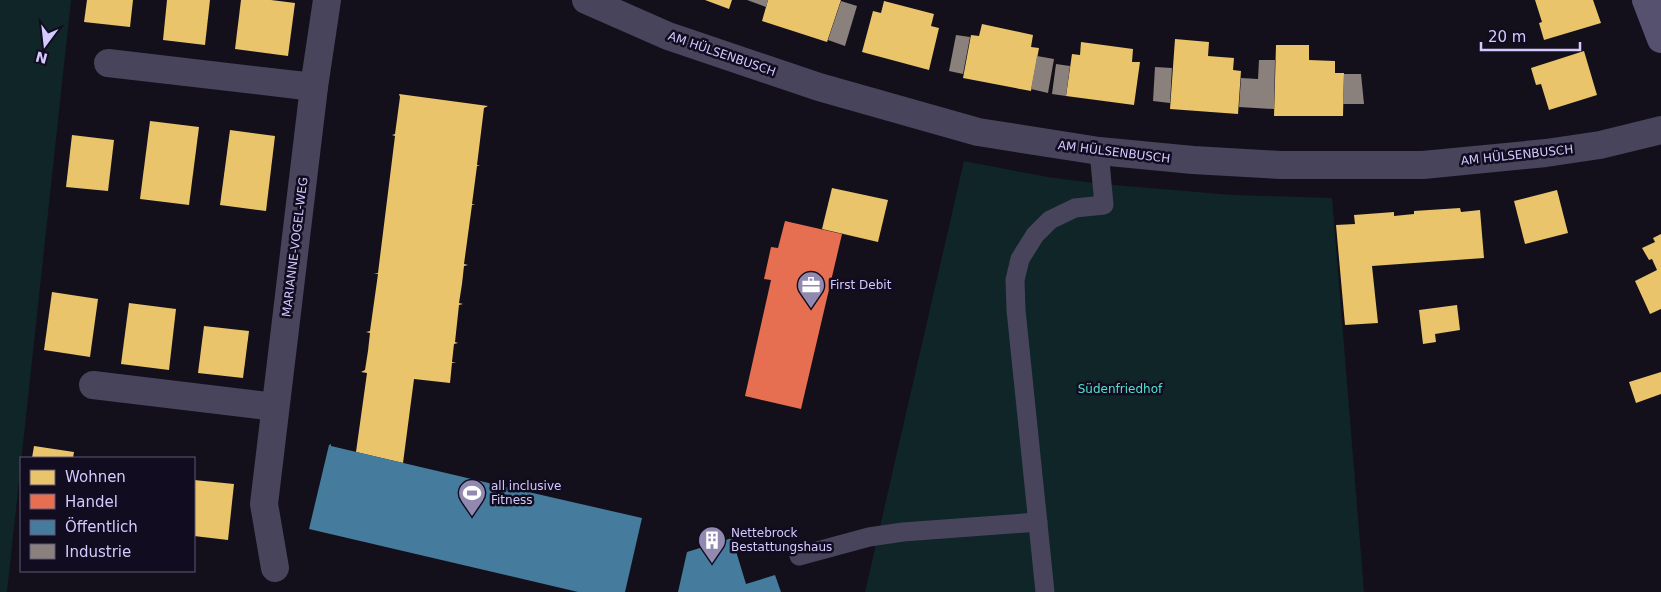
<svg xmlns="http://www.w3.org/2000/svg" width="1661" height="592" viewBox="0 0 1661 592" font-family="'DejaVu Sans',sans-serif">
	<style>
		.green { fill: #102527 }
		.homes { fill: #e9c46a }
		.shops { fill: #e76f51 }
		.public { fill: #457b9d }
		.industry { fill: #8a817c }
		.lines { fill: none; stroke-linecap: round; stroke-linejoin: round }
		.service { stroke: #48445c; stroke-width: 19 }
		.minor { stroke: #48445c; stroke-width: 28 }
		.secondary { stroke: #55516f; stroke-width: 28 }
		.labels { text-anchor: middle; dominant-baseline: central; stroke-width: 5; stroke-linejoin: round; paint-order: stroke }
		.street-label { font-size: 12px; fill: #d5caff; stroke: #110c1f }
		.poi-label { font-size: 12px; fill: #d5caff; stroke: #110c1f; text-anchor: start }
		.park-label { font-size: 12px; fill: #53e2cb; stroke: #110c1f }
	</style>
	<rect width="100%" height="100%" fill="#13101b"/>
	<!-- green -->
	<g class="green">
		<path d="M0 0H71L7 592H0Z"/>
		<path d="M964 161 1047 177 1102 184 1233 195 1332 198 1364 592H865Z"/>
	</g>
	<!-- homes -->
	<g class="homes">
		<path d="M87 0H133L130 27 84 22Z"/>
		<path d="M167 0H210L205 45 163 40Z"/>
		<path d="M241 0H271L295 3 288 56 235 49Z"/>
		<path d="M705 0H732L729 9Z"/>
		<path d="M768 0H841L827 42 762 21Z"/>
		<path d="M1535 0H1593L1601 23 1544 40 1539 23 1542 22Z"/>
		<path d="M884 1 934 14 931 26 939 28 929 70 862 52 873 11 881 13Z"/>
		<path d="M982 24 1033 35 1031 47 1039 48 1031 91 963 78 971 35 979 36Z"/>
		<path d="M1175 39 1209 42 1208 56 1234 58 1233 70 1241 71 1238 114 1170 109Z"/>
		<path d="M1081 42 1133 49 1132 62H1140L1134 105 1066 96 1072 54 1080 55Z"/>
		<path d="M1276 45H1309V60L1335 61V73H1344L1343 116H1274Z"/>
		<path d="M1584 51 1597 95 1549 110 1541 84 1536 85 1531 68Z"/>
		<path d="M399 94 488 106 484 108 477 165 480 166H477L472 204 475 205H472L464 264 468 265 464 266 462 284 459 303 463 304 459 305 455 342 458 343 454 344 452 362 456 363H452L450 383 414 379 403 463 356 452 367 373 361 372 365 370 368 351 370 333 366 332 370 331 378 274 374 273H378L395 136 392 135 395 134 400 97Z"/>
		<path d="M150 121 199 127 189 205 140 199Z"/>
		<path d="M230 130 275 136 266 211 220 205Z"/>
		<path d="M72 135 114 140 108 191 66 187Z"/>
		<path d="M832 188 888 200 878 242 822 229Z"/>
		<path d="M1557 190 1568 233 1525 244 1514 201Z"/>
		<path d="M1460 208 1461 212 1480 210 1484 258 1372 266 1378 323 1345 325 1336 225 1355 224 1354 215 1394 212V216L1414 214V211Z"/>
		<path d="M1661 234V309L1650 314 1635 281 1657 270 1652 259 1649 260 1642 248 1655 242 1653 238Z"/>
		<path d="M52 292 98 299 90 357 44 350Z"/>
		<path d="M129 303 176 309 169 370 121 364Z"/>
		<path d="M1457 305 1460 330 1435 334 1436 342 1423 344 1419 310Z"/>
		<path d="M204 326 249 331 243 378 198 373Z"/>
		<path d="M1661 372V394L1636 403 1629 382Z"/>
		<path d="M34 446 74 452 73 458H32Z"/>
		<path d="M194 480 234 484 228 540 194 536Z"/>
	</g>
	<!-- shops -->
	<path class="shops" d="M785 221 842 234 801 409 745 396 771 280 764 279 771 247 778 248Z"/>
	<!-- public -->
	<g class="public">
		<path d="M331 444V446L523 491 524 487V491L642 518 625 592H578L309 529 329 445Z"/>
		<path d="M732 538 746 584 775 575 781 592H678L687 552Z"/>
	</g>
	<!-- industry -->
	<g class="industry">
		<path d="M747 0H768L766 7Z"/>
		<path d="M841 1 857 6 845 46 828 40Z"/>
		<path d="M956 35 970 37 963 74 949 71Z"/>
		<path d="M1037 56 1054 59 1048 93 1031 89Z"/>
		<path d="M1259 60H1275L1274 109 1239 107 1241 78 1258 79Z"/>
		<path d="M1056 64 1070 66 1066 96 1052 94Z"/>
		<path d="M1155 67 1172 68 1170 103 1153 101Z"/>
		<path d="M1344 74H1361L1364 104H1343Z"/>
	</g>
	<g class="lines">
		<!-- service -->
		<g class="service">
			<path d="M799 556 869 537 903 532 1038 522"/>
			<path d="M1045 592 1016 310 1015 280 1020 259 1035 235 1050 220 1075 208 1104 205 1099 151"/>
		</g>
		<!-- minor -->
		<g class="minor">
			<path d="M586 0 668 36 819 87 978 132 1099 151 1193 160 1281 165H1423L1546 153 1600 145 1661 130"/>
			<path d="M108 63 314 87"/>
			<path d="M93 385 275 407"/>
			<path d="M275 568 264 504 314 87 327 0"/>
		</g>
		<!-- secondary -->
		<path class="secondary" d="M1646 0 1661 39"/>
	</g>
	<!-- icons -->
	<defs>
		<g id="office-pin" transform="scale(1.4375)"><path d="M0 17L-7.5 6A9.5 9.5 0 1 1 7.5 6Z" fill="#9189af" stroke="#110c1f"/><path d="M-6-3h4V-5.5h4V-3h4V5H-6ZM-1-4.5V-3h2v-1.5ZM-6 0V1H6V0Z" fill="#fff"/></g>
		<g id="stadium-pin" transform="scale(1.4375)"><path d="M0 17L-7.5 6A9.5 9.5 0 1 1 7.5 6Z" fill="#9189af" stroke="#110c1f"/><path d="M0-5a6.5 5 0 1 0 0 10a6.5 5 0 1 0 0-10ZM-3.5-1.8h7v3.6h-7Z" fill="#fff"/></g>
		<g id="building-pin" transform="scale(1.4375)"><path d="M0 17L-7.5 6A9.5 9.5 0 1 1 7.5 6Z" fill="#9189af" stroke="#110c1f"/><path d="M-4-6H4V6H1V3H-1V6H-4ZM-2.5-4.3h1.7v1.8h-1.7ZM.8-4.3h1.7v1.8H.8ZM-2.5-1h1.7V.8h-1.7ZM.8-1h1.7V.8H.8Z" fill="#fff"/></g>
	</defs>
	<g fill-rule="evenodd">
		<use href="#office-pin" x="811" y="285"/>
		<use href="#stadium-pin" x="472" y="493"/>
		<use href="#building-pin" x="712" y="540"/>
	</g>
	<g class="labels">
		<!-- street labels -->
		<g class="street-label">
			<text transform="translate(722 54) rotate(19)">AM HÜLSENBUSCH</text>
			<text transform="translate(1114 152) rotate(7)">AM HÜLSENBUSCH</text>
			<text transform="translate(1517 155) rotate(-6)">AM HÜLSENBUSCH</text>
			<text transform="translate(295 247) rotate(-83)">MARIANNE-VOGEL-WEG</text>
		</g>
		<!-- poi labels -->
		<g class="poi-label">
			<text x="830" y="285">First Debit</text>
			<text x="491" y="486">all inclusive<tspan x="491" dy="14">Fitness</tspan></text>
			<text x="731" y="533">Nettebrock<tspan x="731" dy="14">Bestattungshaus</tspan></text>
		</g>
		<!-- park labels -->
		<g class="park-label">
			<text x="1120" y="389">Südenfriedhof</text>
		</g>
	</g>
	<!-- legend -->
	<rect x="20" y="457" width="175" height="115" fill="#110c1f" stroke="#5f5879"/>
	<rect x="30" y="470" width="25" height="15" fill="#e9c46a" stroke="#5f5879"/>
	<text x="65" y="482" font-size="15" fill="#d5caff">Wohnen</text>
	<rect x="30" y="494" width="25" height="15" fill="#e76f51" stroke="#5f5879"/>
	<text x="65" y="507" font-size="15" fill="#d5caff">Handel</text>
	<rect x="30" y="520" width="25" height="15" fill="#457b9d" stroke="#5f5879"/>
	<text x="65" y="532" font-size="15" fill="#d5caff">Öffentlich</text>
	<rect x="30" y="544" width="25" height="15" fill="#8a817c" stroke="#5f5879"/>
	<text x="65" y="557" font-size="15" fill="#d5caff">Industrie</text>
	<!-- north arrow -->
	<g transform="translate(45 45) rotate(195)" stroke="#110c1f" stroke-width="4" paint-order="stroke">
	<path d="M0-4L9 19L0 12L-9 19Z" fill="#d5caff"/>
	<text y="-8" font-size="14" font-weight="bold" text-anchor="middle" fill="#d5caff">N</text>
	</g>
	<!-- scale -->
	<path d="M1481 42v8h99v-8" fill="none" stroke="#d5caff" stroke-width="2.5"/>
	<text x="1488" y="42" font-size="15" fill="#d5caff" stroke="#110c1f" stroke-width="4" paint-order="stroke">20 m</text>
</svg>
